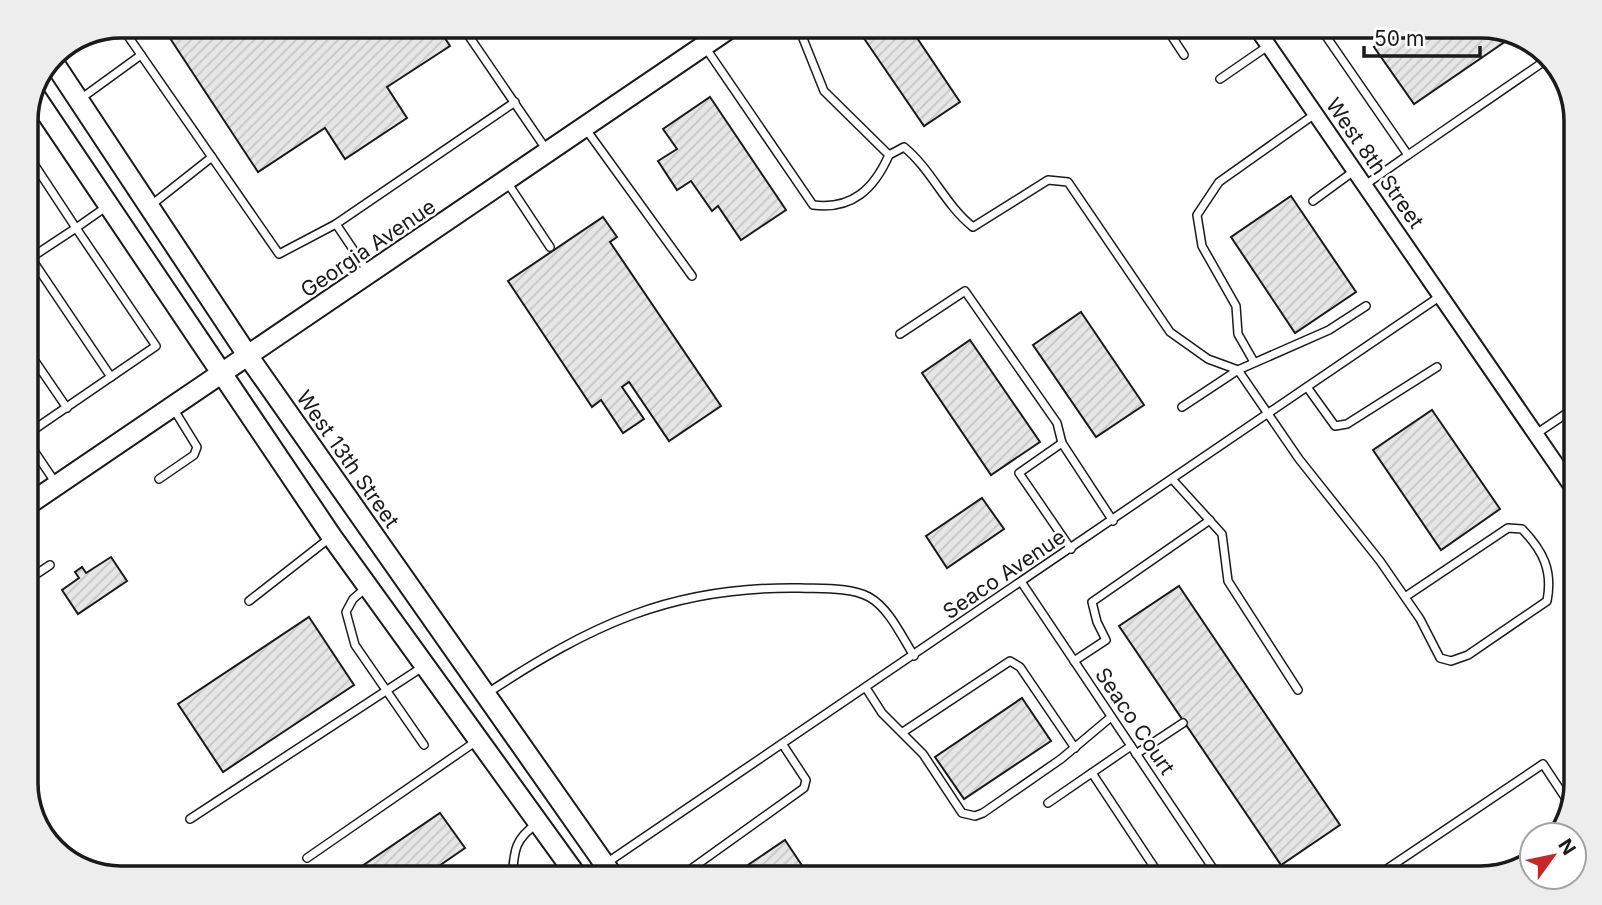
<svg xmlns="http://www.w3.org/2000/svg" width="1602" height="905" viewBox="0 0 1602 905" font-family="Inter,sans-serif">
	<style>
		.building { fill: url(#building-hatch); stroke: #1a1a1a; stroke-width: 2 }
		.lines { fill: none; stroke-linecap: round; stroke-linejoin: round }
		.lane-casing { stroke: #1a1a1a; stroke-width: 10 }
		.street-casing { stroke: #1a1a1a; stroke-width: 18 }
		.secondary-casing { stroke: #1a1a1a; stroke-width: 23 }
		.lane { stroke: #fff; stroke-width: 7 }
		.street { stroke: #fff; stroke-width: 14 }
		.secondary { stroke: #fff; stroke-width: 19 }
		.labels { text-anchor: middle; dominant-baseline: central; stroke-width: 5; stroke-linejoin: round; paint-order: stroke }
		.street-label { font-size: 21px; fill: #1a1a1a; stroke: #fff }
		.rim { fill: none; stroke: #1a1a1a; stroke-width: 3.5 }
	</style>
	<defs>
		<pattern id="building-hatch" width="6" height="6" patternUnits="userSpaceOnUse" patternTransform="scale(1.75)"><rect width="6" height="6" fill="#e6e6e6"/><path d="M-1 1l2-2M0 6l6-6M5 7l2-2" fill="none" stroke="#c5c5c5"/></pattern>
	</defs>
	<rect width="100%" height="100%" fill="#fff"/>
	<!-- building -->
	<g class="building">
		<path d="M162 26H437L450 46 387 87 407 118 345 159 325 128 258 172Z"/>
		<path d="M861 26H909L960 102 924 126 863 37 867 35Z"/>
		<path d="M1404 26H1481L1505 33 1509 39 1414 104 1374 47Z"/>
		<path d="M710 97 786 210 741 240 718 206 712 211 691 181 677 190 658 161 677 149 663 129Z"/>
		<path d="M1291 196 1356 292 1295 333 1231 237Z"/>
		<path d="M603 217 617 237 610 242 721 406 669 441 629 382 622 387 644 419 623 433 601 400 592 407 508 281Z"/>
		<path d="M1081 312 1144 405 1096 437 1033 345Z"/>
		<path d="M970 340 1040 442 991 475 922 373Z"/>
		<path d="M1432 410 1500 509 1441 550 1373 450Z"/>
		<path d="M982 498 1004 529 947 568 926 536Z"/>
		<path d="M111 557 127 581 78 614 62 590 79 578 75 572 82 567 86 573Z"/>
		<path d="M1179 586 1340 825 1281 865 1119 626Z"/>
		<path d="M309 617 354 685 223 772 178 704Z"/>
		<path d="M1022 698 1051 741 964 799 935 757Z"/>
		<path d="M440 813 465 848 420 879H343Z"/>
		<path d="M785 840 811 879H727Z"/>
	</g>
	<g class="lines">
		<!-- lane casing -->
		<g class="lane-casing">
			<g id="lane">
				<path d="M121 26 279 254 336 224"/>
				<path d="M462 26 546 149"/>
				<path d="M798 26 824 91 889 155 904 147C932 170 945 205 973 227L1048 180 1068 182 1170 332 1208 359 1238 370 1299 459 1380 561 1420 619 1440 658 1451 661 1468 655 1547 601C1553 570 1543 551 1522 529L1508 528 1405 597"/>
				<path d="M1165 26 1184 55"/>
				<path d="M1319 26 1408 155 1365 185"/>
				<path d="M705 47 813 205C852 210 874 189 889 155"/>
				<path d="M1220 79 1268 46"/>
				<path d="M79 100 141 55"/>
				<path d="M585 128 692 276"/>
				<path d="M26 152 76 228 26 261"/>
				<path d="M1408 155 1549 58"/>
				<path d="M507 182 550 247"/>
				<path d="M1313 201 1354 171"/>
				<path d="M150 206 212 157"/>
				<path d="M31 258 111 377"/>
				<path d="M369 273 336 224 515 102"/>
				<path d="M900 334 965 291 1057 423 1062 443 1113 521"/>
				<path d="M26 348 67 408"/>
				<path d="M1254 362 1238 334 1236 306 1202 246 1197 215 1219 182 1315 114"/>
				<path d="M1307 387 1335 426 1347 424 1437 367"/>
				<path d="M1182 407 1238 370 1329 330 1366 306"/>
				<path d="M1536 434 1576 407"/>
				<path d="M26 435 156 346 76 228 106 207"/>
				<path d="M26 439 55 482"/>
				<path d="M1062 443 1019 473 1071 549"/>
				<path d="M159 479 194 455 197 447 173 408"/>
				<path d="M1173 480 1222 534 1228 581 1298 690"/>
				<path d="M26 581 50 565"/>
				<path d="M1022 583 1220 879"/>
				<path d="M367 587 353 599 346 612 355 645 424 745"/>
				<path d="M249 601 331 537"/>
				<path d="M1074 661 1106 640 1097 622 1092 602 1210 520"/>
				<path d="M866 688 882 713 923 754 962 813 975 816 983 813 1061 759 1111 717"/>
				<path d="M486 694C591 625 671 586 800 588 820 589 850 587 869 597 889 608 902 637 914 656"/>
				<path d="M903 732 1010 661 1020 667 1075 748"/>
				<path d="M1136 754 1183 723"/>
				<path d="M1092 773 1162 879"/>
				<path d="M1048 803 1131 746"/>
				<path d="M190 819 424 666"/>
				<path d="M307 858 478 740"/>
				<path d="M512 879C514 851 514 839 538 823"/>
				<path d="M583 879 1442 295"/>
				<path d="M677 879 804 788 806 780 783 745"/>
				<path d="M1372 879 1543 764 1570 805"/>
			</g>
		</g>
		<!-- street casing -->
		<g class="street-casing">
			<path id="street" d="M1255 26 1576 493"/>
		</g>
		<!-- secondary casing -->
		<g class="secondary-casing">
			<g id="secondary">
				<path d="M52 60 248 356 615 879"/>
				<path d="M35 96 332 537 579 879"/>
				<path d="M26 506 733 26"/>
			</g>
		</g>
		<!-- lane -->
		<use href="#lane" class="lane"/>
		<!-- street -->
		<use href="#street" class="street"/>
		<!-- secondary -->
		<use href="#secondary" class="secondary"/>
	</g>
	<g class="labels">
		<!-- street labels -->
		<g class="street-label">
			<text transform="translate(1375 163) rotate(55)">West 8th Street</text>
			<text transform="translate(368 248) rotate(-34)">Georgia Avenue</text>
			<text transform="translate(348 459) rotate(55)">West 13th Street</text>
			<text transform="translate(1004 574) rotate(-34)">Seaco Avenue</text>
			<text transform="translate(1135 721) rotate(56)">Seaco Court</text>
		</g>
	</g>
	<!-- crop -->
	<path d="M0 0H1602V905H0ZM121 38H1481A83 83 0 0 1 1564 121V783A83 83 0 0 1 1481 866H121A83 83 0 0 1 38 783V121A83 83 0 0 1 121 38Z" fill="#ededed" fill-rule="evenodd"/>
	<path class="rim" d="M121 38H1481A83 83 0 0 1 1564 121V783A83 83 0 0 1 1481 866H121A83 83 0 0 1 38 783V121A83 83 0 0 1 121 38Z"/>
	<!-- north arrow -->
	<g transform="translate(1553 856) rotate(57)"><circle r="33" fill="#ffffff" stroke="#a3a3a3" stroke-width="2"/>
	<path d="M0-5L12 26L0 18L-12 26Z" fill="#c62828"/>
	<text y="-10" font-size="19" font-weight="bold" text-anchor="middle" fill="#1a1a1a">N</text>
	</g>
	<!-- scale -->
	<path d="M1364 46v10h116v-10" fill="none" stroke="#1a1a1a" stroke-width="3.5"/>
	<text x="1374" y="46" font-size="21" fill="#1a1a1a" stroke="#ffffff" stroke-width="5" paint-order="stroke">50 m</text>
</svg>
